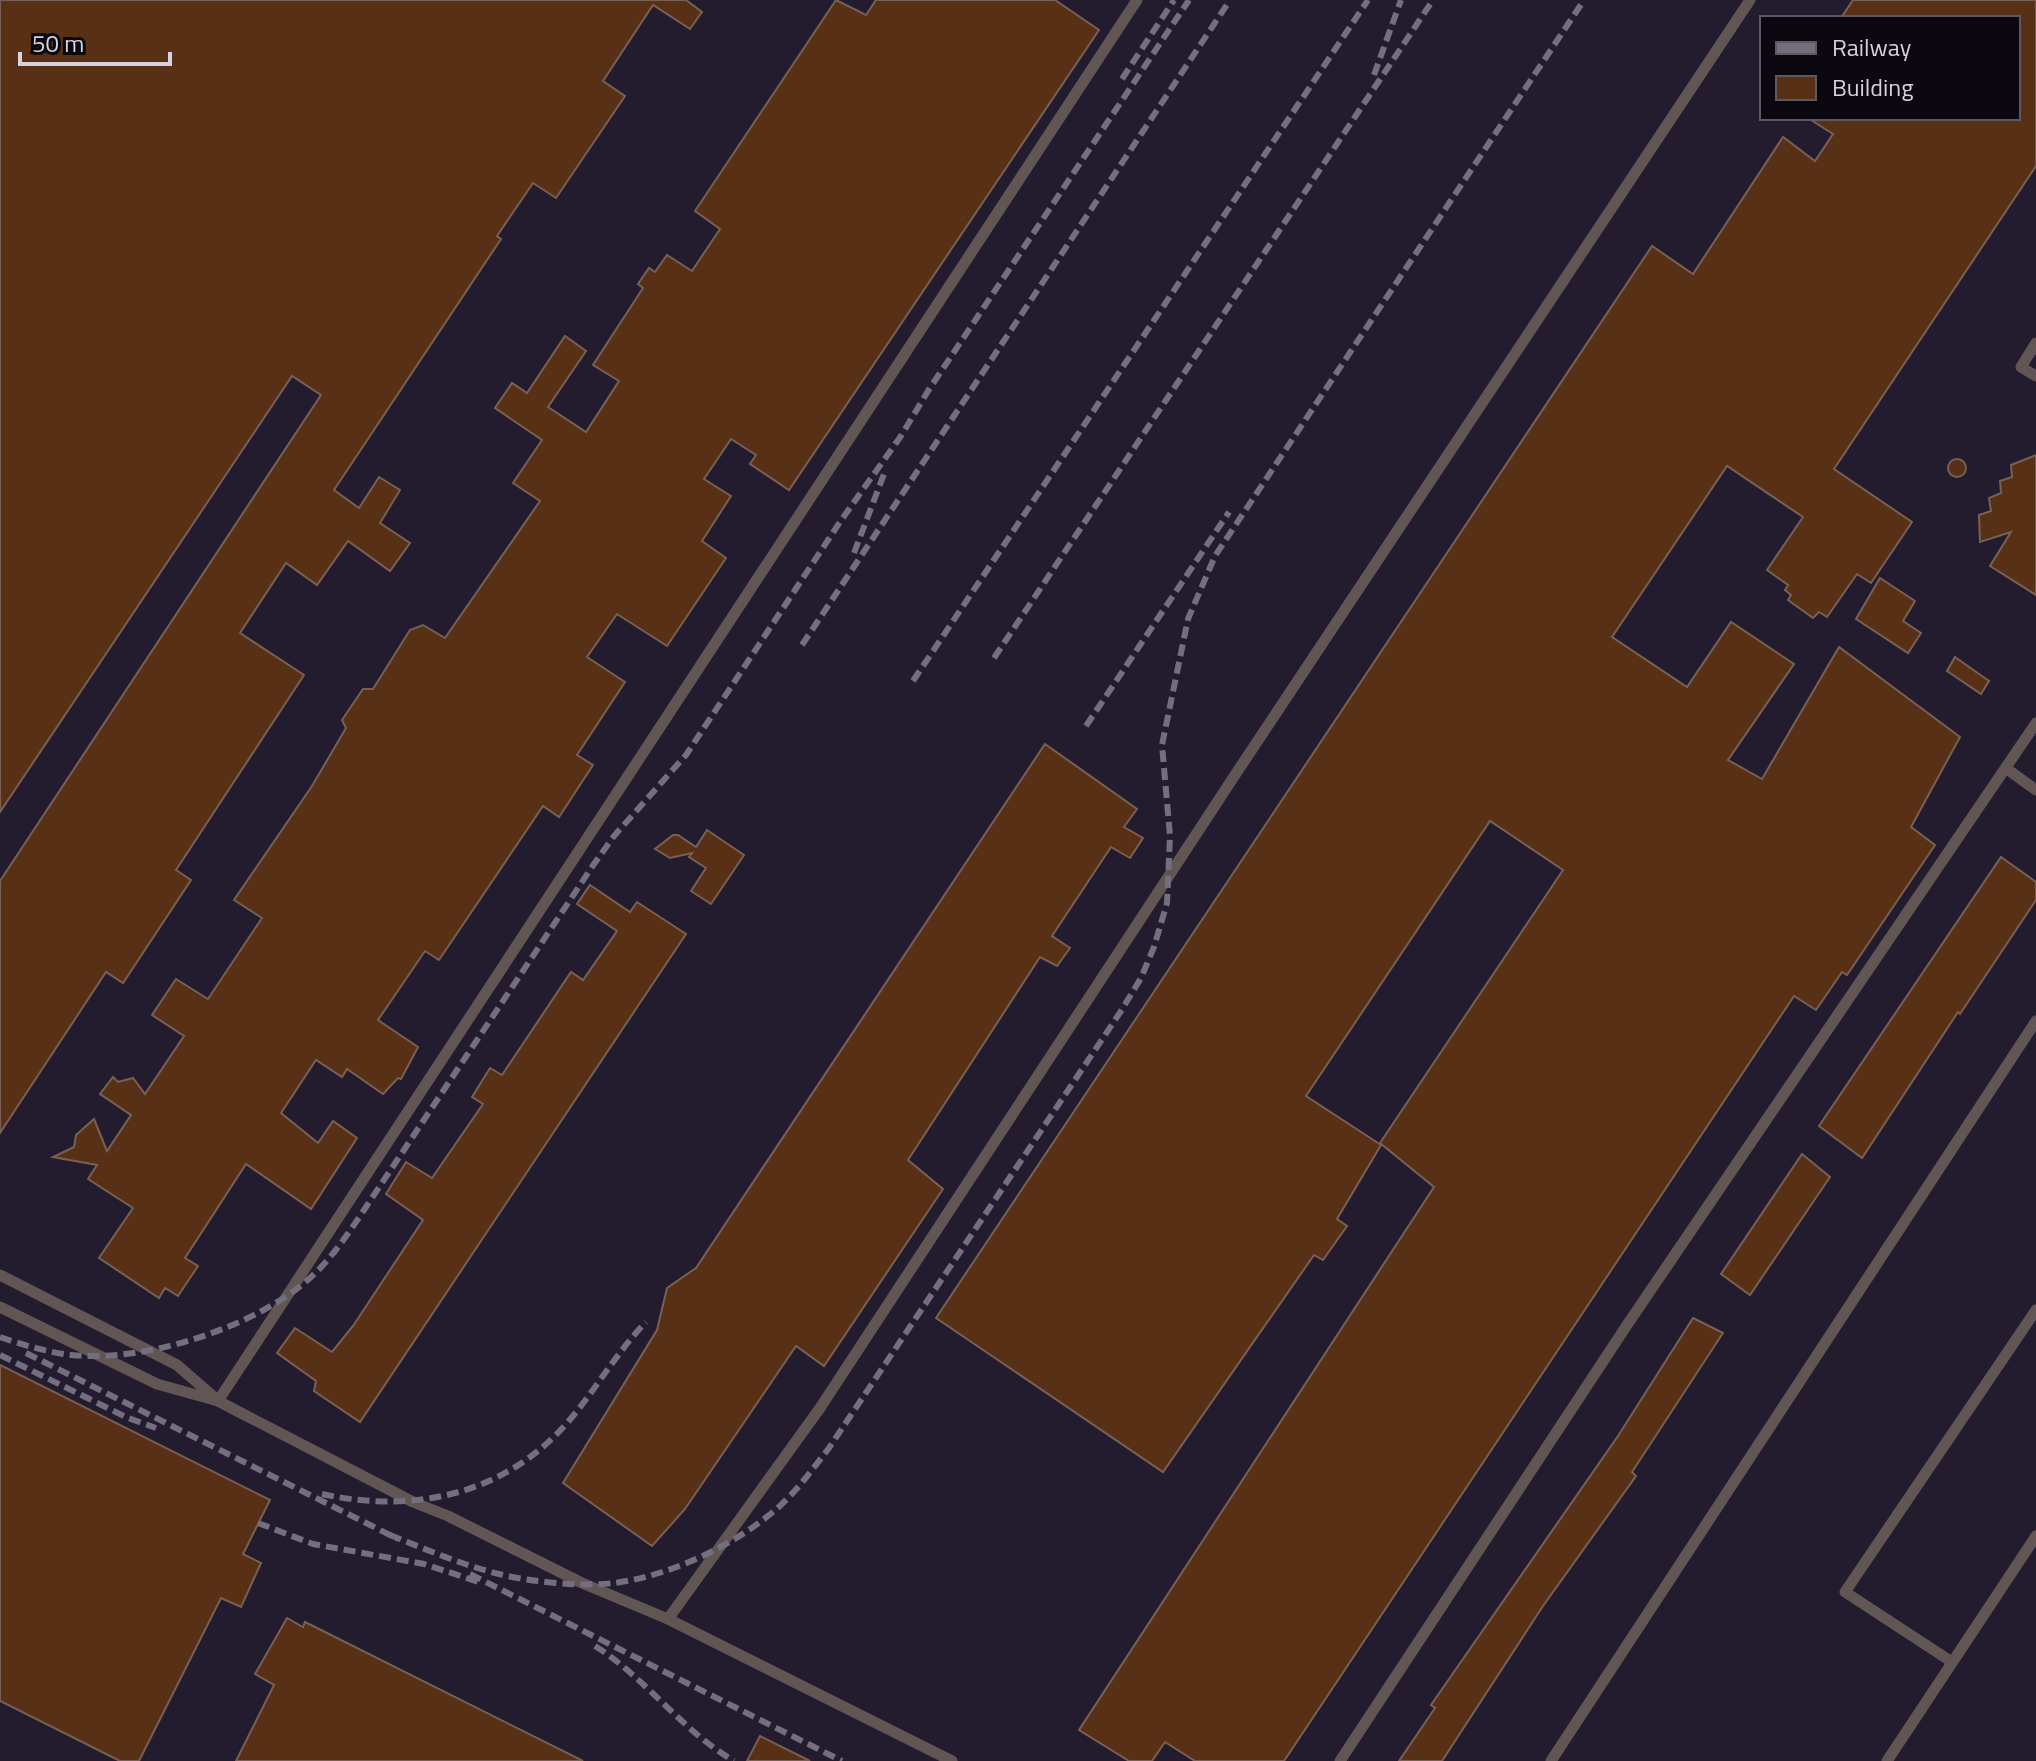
<svg xmlns="http://www.w3.org/2000/svg" width="2036" height="1761" viewBox="0 0 2036 1761" font-family="'Titillium Web',sans-serif">
	<style>
		.building { fill: #573016; stroke: #786154; stroke-width: 2 }
		.lines { fill: none; stroke-linecap: round; stroke-linejoin: round }
		.service { stroke: #625655; stroke-width: 11 }
		.rail { stroke: #746e7f; stroke-width: 6; stroke-dasharray: 12 6; stroke-linecap: butt }
	</style>
	<rect width="100%" height="100%" fill="#231c2f"/>
	<!-- building -->
	<g class="building">
		<path d="M0 0H686L702 12 690 29 653 5 603 81 625 96 556 198 533 183 497 236 501 239 334 490 359 508 379 477 400 490 380 523 410 543 390 571 348 541 317 585 286 563 240 633 304 675 176 870 191 880 123 983 106 972 0 1133V881L321 395 292 376 0 812Z"/>
		<path d="M836 0 866 15 876 0H1055L1099 30 789 490 750 464 756 455 731 439 704 479 731 496 702 541 726 558 667 646 617 614 587 657 625 682 577 755 593 765 559 817 543 806 439 960 425 951 378 1020 418 1047 401 1079 398 1078 383 1094 347 1069 342 1077 316 1060 281 1113 318 1143 333 1121 357 1138 311 1209 246 1164 185 1258 198 1266 178 1296 165 1288 159 1298 99 1258 133 1208 88 1179 97 1165 53 1157 74 1147 76 1135 94 1119 107 1151 131 1115 100 1094 113 1077 118 1082 133 1078 145 1094 184 1036 152 1015 176 979 208 999 262 918 234 900 312 786 346 728 342 720 363 689H373L410 630 423 625 445 638 540 501 513 483 542 440 495 408 512 383 527 393 565 336 586 351 548 407 586 432 619 381 593 365 643 288 638 284 649 268 655 272 667 255 692 271 720 229 695 211Z"/>
		<path d="M1853 0H2036V166L1834 469 1912 522 1871 583 1857 574 1827 617 1819 612 1813 618 1788 600 1791 595 1785 590 1788 585 1767 570 1803 517 1727 466 1612 637 1687 687 1731 622 1794 664 1728 760 1762 779 1839 647 1960 737 1911 827 1935 845 1847 975 1842 972 1816 1010 1794 996 1284 1761H1195L1165 1742 1152 1761H1129L1079 1730 1434 1187 1380 1143 1563 870 1490 821 1306 1096 1381 1145 1337 1219 1347 1226 1323 1260 1314 1255 1163 1472 936 1318 1652 246 1693 274 1783 137 1815 161 1833 134 1808 118H2018V18H1841Z"/>
		<path d="M2036 455V595L1990 566 2011 532 1980 542 1979 515 1991 511 1989 498 2001 493 2000 481 2012 477 2011 465Z"/>
		<circle cx="1957" cy="468" r="9"/>
		<path d="M1880 578 1915 601 1903 621 1921 633 1908 653 1856 619Z"/>
		<path d="M1955 657 1989 681 1981 694 1947 671Z"/>
		<path d="M1045 744 1137 809 1124 827 1143 838 1130 858 1111 847 1052 936 1070 948 1057 966 1040 957 908 1160 943 1189 824 1366 796 1346 685 1509 652 1546 563 1483 657 1330 667 1288 696 1268Z"/>
		<path d="M707 830 744 855 711 904 691 891 706 868 689 857 692 853 670 858 655 849 673 835H678L696 847Z"/>
		<path d="M2001 857 2036 882V900L1960 1014 1958 1012 1862 1158 1819 1126Z"/>
		<path d="M590 885 630 912 637 902 686 934 360 1422 314 1391 316 1381 277 1353 295 1328 332 1352 353 1326 423 1220 386 1194 406 1162 432 1178 483 1104 472 1097 490 1068 502 1075 571 972 583 980 617 931 577 904Z"/>
		<path d="M1802 1154 1830 1177 1750 1295 1721 1274Z"/>
		<path d="M1693 1318 1723 1333 1632 1472 1636 1476 1543 1606 1442 1761H1399L1435 1708 1431 1705 1618 1436Z"/>
		<path d="M0 1365 270 1500 243 1554 261 1563 241 1607 221 1598 139 1761H120L0 1701Z"/>
		<path d="M287 1618 303 1627 305 1622 583 1761H236L274 1685 255 1674Z"/>
		<path d="M760 1736 810 1761H747Z"/>
	</g>
	<g class="lines">
		<!-- service -->
		<g class="service">
			<path d="M2036 343 2021 367 2036 376"/>
			<path d="M2007 769 2036 790"/>
			<path d="M0 1275 177 1365 215 1398"/>
			<path d="M0 1307 157 1384 218 1401 413 1502 448 1516 582 1583 668 1619 952 1761"/>
			<path d="M218 1401 1137 0"/>
			<path d="M668 1619 820 1408 1235 775 1750 0"/>
			<path d="M1952 1662 1845 1592 2036 1310"/>
			<path d="M1340 1761 1627 1325 2036 723"/>
			<path d="M1551 1761 2036 1021"/>
			<path d="M1887 1761 2036 1536"/>
		</g>
		<!-- rail -->
		<g class="rail">
			<path d="M1374 75 1401 0"/>
			<path d="M1122 79 1174 0"/>
			<path d="M854 553 884 474"/>
			<path d="M802 645 1230 0"/>
			<path d="M994 658 1433 0"/>
			<path d="M913 681 1368 0"/>
			<path d="M1086 726 1229 512"/>
			<path d="M0 1337C23 1345 47 1352 71 1355 144 1363 257 1327 311 1277 332 1258 348 1234 364 1210L594 864 614 836 686 755 842 519 901 436 928 391 1189 0"/>
			<path d="M26 1353 398 1539"/>
			<path d="M0 1355 128 1418 156 1428"/>
			<path d="M322 1494C413 1514 504 1495 567 1423 595 1391 616 1353 646 1322"/>
			<path d="M258 1523 313 1544 424 1564 479 1582"/>
			<path d="M390 1535C425 1549 462 1565 499 1574 532 1582 580 1587 614 1583 671 1576 740 1543 782 1504 800 1487 814 1467 829 1448L1121 1011 1141 978 1154 947 1167 903 1170 836 1162 745 1188 619 1215 556 1584 0"/>
			<path d="M470 1574 842 1761"/>
			<path d="M595 1646C646 1678 681 1730 734 1761"/>
		</g>
	</g>
	<!-- legend -->
	<rect x="1760" y="16" width="260" height="104" fill="#0b0810" stroke="#5c5963" stroke-width="2"/>
	<rect x="1776" y="42" width="40" height="12" fill="#746e7f" stroke="#5c5963" stroke-width="2"/>
	<text x="1832" y="56" font-size="24" fill="#d6d2df">Railway</text>
	<rect x="1776" y="76" width="40" height="24" fill="#573016" stroke="#5c5963" stroke-width="2"/>
	<text x="1832" y="96" font-size="24" fill="#d6d2df">Building</text>
	<!-- scale -->
	<path d="M20 52v12h150v-12" fill="none" stroke="#d6d2df" stroke-width="4"/>
	<text x="32" y="52" font-size="24" fill="#d6d2df" stroke="#0b0810" stroke-width="6" paint-order="stroke">50 m</text>
</svg>
